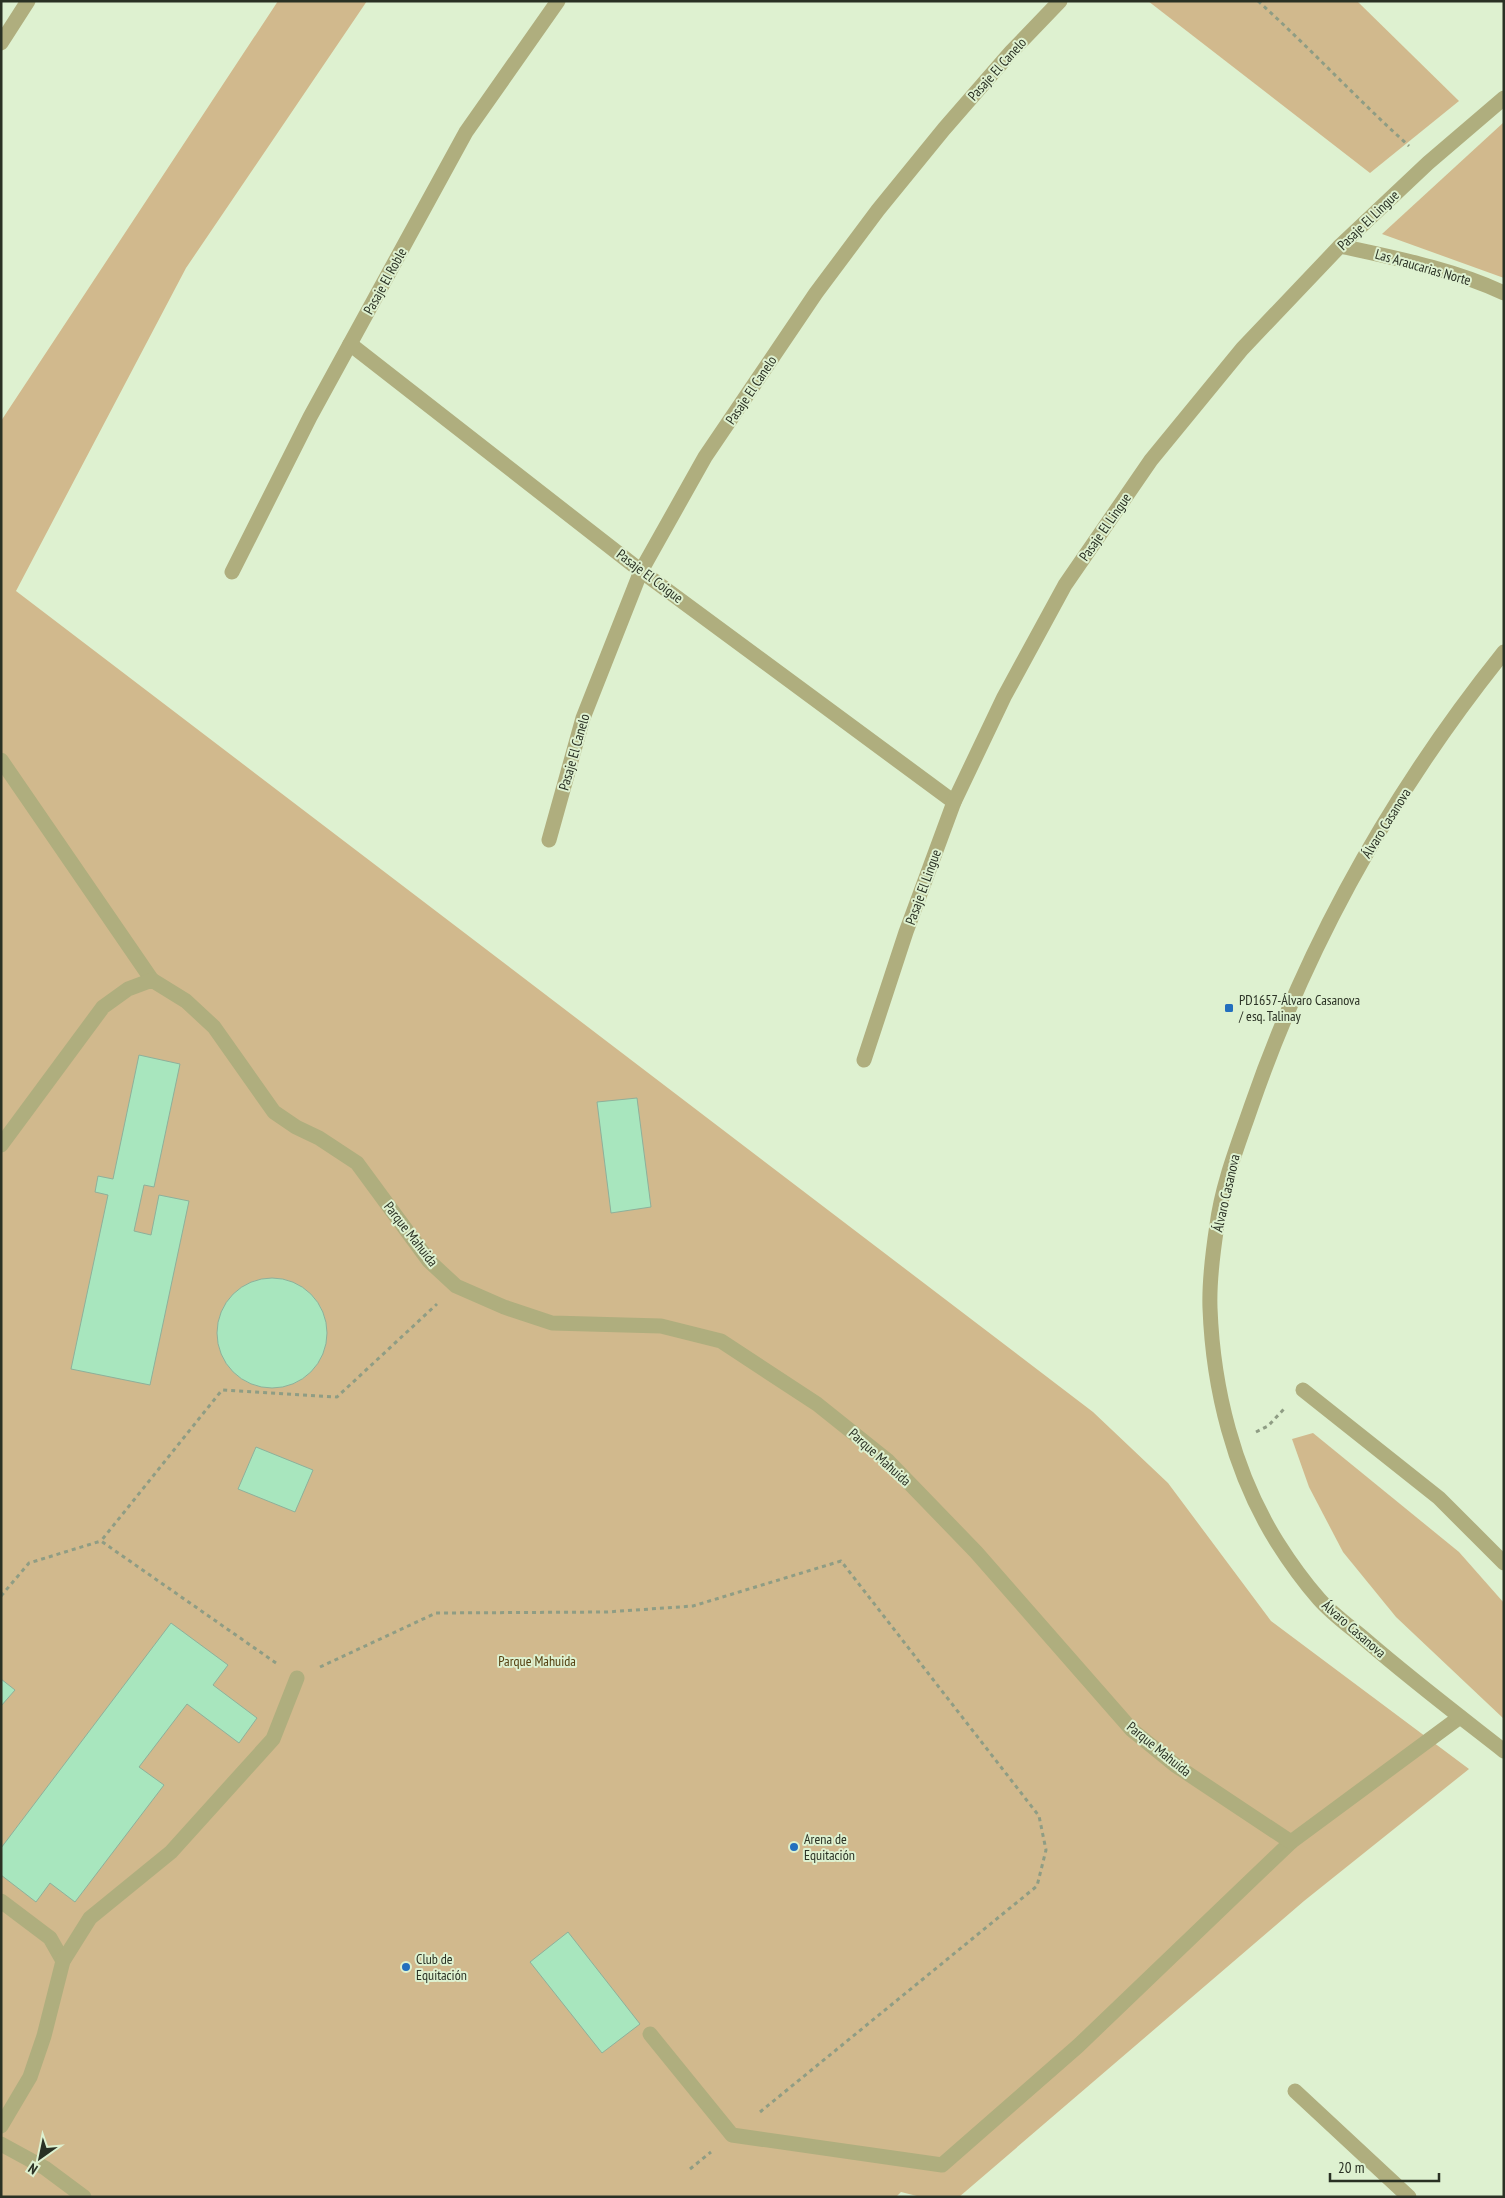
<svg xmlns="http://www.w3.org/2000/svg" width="1505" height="2198" viewBox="0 0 1505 2198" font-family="'PT Sans Narrow',sans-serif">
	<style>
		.green { fill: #d1b98d }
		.building { fill: #a8e6be; stroke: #8eb09a }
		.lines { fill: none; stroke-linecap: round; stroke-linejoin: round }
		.path { stroke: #8f9d84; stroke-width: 3; stroke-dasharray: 4 4; stroke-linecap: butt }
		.service { stroke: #afae7e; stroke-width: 15 }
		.minor { stroke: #afae7e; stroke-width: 15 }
		.tertiary { stroke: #afae7e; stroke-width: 15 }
		.poi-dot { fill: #236fbe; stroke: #def1d0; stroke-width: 2 }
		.labels { text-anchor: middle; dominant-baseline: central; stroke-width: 4; stroke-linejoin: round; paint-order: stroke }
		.street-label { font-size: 14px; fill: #2a3124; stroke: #def1d0 }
		.poi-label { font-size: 14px; fill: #2a3124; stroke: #def1d0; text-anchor: start }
		.park-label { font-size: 14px; fill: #533e0e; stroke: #def1d0 }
	</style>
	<rect width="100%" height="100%" fill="#def1d0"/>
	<!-- green -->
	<g class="green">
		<path d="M278 1H367L186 268 16 591 1093 1412 1168 1483 1271 1621 1469 1769 1304 1901 959 2197H921L901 2192 896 2197H1V421Z"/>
		<path d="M1148 1H1357L1459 101 1370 173Z"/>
		<path d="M1504 122V278L1382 234Z"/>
		<path d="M1313 1433 1459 1552 1504 1603V1719L1396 1617 1343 1552 1309 1487 1292 1439Z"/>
	</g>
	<!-- building -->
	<g class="building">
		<path d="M139 1055 180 1064 154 1187 144 1185 134 1231 151 1235 159 1195 189 1201 150 1385 71 1369 108 1195 95 1192 98 1176 113 1179Z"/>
		<path d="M637 1098 651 1207 611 1213 597 1102Z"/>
		<circle cx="272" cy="1333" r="55"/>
		<path d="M256 1447 313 1470 295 1512 238 1489Z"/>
		<path d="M171 1623 228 1665 213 1685 257 1718 239 1743 187 1704 139 1767 164 1785 75 1902 50 1883 36 1902 1 1875V1848Z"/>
		<path d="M1 1679 15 1690 1 1706Z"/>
		<path d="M568 1932 640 2024 602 2053 530 1962Z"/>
	</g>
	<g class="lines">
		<!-- path -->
		<g class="path">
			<path d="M1258 1C1310 48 1357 99 1409 146"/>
			<path d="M1256 1432 1268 1426 1284 1409"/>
			<path d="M1 1596 29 1563 101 1541"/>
			<path d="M276 1663 101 1541 222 1390 337 1397 437 1304"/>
			<path d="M320 1667 436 1613 607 1612 693 1606 841 1561 1039 1816 1046 1850 1037 1886 760 2112"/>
			<path d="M690 2169 711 2152"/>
		</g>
		<!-- service -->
		<g class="service">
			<path d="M1 760 152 980"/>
			<path d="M1303 1390 1439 1498 1504 1563"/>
			<path d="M1 1901 50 1938 63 1961"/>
			<path d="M650 2034 732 2135 942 2165 1078 2046 1291 1842"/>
			<path d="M1 2126 30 2077 44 2036 63 1961 90 1918 171 1852 273 1739 297 1678"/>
		</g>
		<!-- minor -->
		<g class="minor">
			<path d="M1 43 28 1"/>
			<path d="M1340 246C1395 258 1453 269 1504 293"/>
			<path d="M350 344 641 571 954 802"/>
			<path d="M232 572 310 417 466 132 558 1"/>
			<path d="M549 840 583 718 641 571 705 457 816 293 878 210 944 129 1011 52 1060 1"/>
			<path d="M864 1060 906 932 954 802 1004 697 1065 585 1151 460 1242 349 1340 246 1428 163 1504 98"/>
			<path d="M1 1145 103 1007 128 989 152 980 186 1001 214 1027 274 1112 296 1127 319 1138 357 1163 429 1261 456 1286 504 1307 552 1323 661 1326 721 1341 817 1404 887 1460 976 1552 1132 1730 1175 1765 1291 1842 1460 1717"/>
			<path d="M1295 2091 1409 2197"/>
			<path d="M1 2144 45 2168 84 2197"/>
		</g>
		<!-- tertiary -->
		<path class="tertiary" d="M1504 652C1395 788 1308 942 1251 1107 1238 1145 1222 1185 1217 1225 1213 1251 1209 1281 1210 1308 1213 1389 1234 1473 1277 1542 1289 1561 1304 1582 1319 1599 1333 1615 1352 1628 1368 1642 1412 1680 1458 1715 1504 1751"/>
	</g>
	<!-- markers -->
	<g class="poi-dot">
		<rect x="1224" y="1003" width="10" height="10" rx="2.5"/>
		<circle cx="794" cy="1847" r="5"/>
		<circle cx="406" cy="1967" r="5"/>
	</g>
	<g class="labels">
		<!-- street labels -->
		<g class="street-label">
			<text transform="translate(997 69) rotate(-48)">Pasaje El Canelo</text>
			<text transform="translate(1368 220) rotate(-44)">Pasaje El Lingue</text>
			<text transform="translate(1423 267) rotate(16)">Las Araucarias Norte</text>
			<text transform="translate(385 281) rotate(-61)">Pasaje El Roble</text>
			<text transform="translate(751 390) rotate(-56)">Pasaje El Canelo</text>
			<text transform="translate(1105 527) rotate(-55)">Pasaje El Lingue</text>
			<text transform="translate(650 576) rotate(37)">Pasaje El Coigue</text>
			<text transform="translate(574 752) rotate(-74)">Pasaje El Canelo</text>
			<text transform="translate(1386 823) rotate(-58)">Álvaro Casanova</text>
			<text transform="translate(923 887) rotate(-70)">Pasaje El Lingue</text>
			<text transform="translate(1226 1193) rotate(-77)">Álvaro Casanova</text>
			<text transform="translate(411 1234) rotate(52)">Parque Mahuida</text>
			<text transform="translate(880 1457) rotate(42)">Parque Mahuida</text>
			<text transform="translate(1354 1629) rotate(41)">Álvaro Casanova</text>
			<text transform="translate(1159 1749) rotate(39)">Parque Mahuida</text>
		</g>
		<!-- poi labels -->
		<g class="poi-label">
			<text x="1239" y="1000">PD1657-Álvaro Casanova<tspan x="1239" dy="16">/ esq. Talinay</tspan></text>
			<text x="804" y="1839">Arena de<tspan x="804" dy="16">Equitación</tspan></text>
			<text x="416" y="1959">Club de<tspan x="416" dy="16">Equitación</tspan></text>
		</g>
		<!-- park labels -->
		<g class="park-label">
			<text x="537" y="1661">Parque Mahuida</text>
		</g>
	</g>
	<!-- border -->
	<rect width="1505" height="2198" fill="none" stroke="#2a3124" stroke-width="5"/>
	<!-- north arrow -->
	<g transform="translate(40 2158) rotate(213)" stroke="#def1d0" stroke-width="4" paint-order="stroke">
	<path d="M0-4L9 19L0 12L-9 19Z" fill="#2a3124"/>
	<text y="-8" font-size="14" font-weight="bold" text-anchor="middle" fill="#2a3124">N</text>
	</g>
	<!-- scale -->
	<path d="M1330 2173v8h109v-8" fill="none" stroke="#2a3124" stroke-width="2.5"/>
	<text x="1338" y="2173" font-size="15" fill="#2a3124" stroke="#def1d0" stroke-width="4" paint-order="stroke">20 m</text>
</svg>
